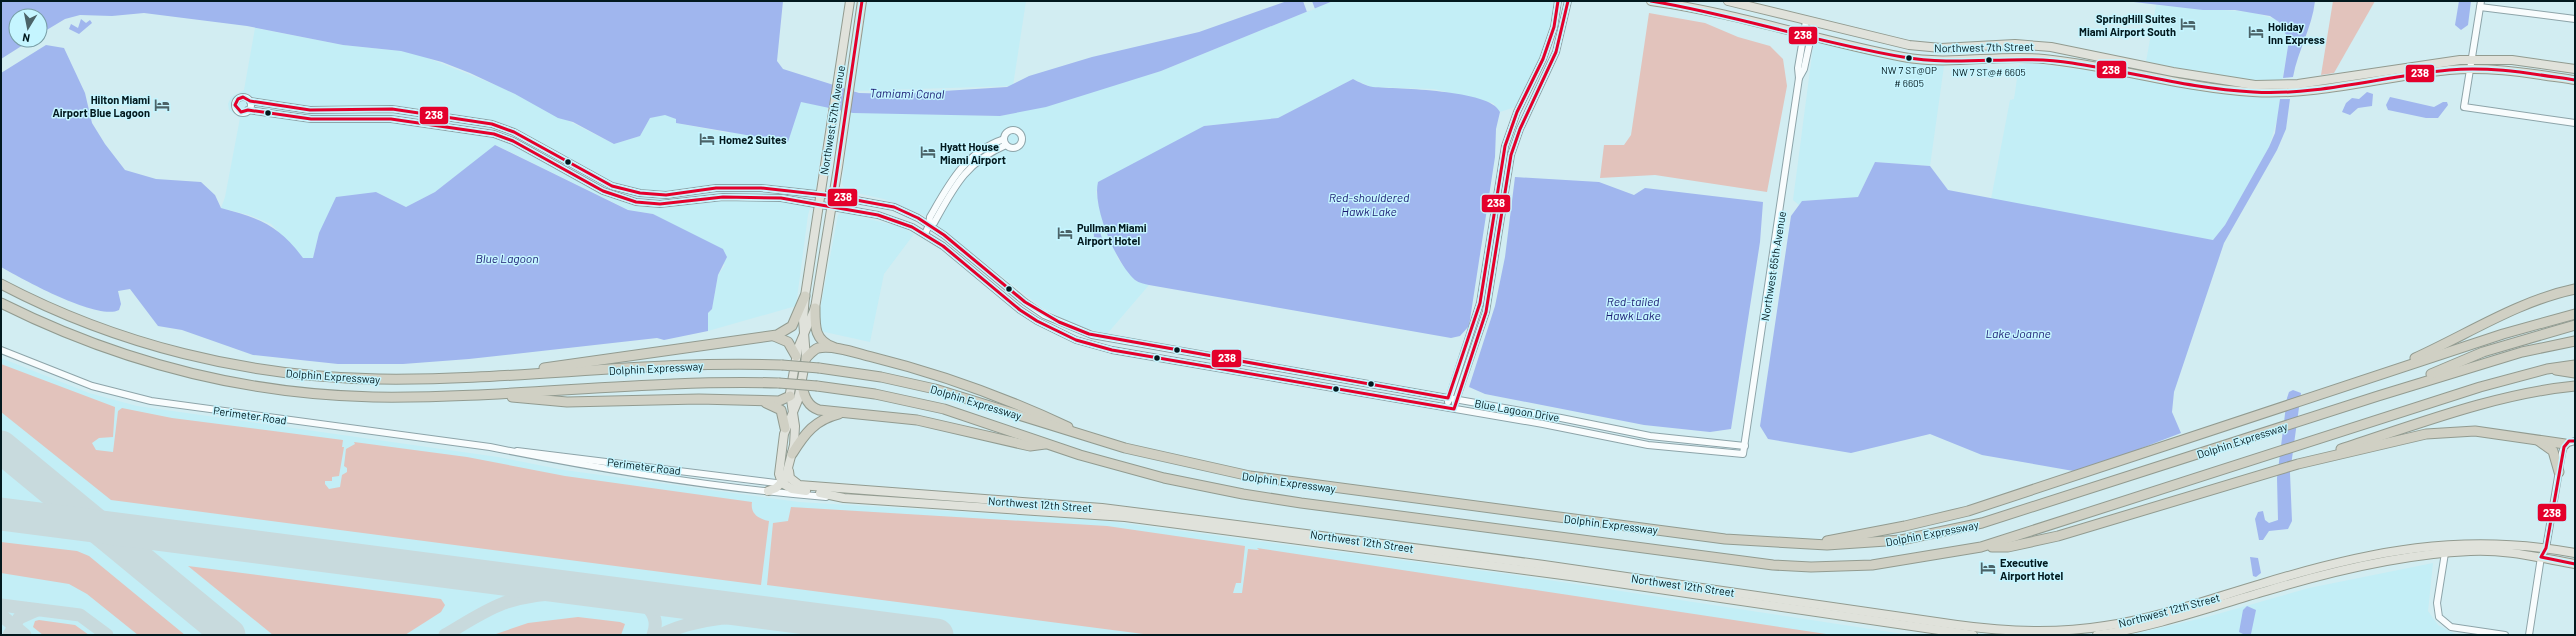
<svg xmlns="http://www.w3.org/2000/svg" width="2576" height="636" viewBox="0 0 2576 636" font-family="Barlow,sans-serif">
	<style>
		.built { fill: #c3eef6 }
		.green { fill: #e2c3bc }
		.water { fill: #a0b6ee }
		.pier { fill: #d2edf2 }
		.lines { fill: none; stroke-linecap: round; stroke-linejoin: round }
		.taxiway { stroke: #c8dadd; stroke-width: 13 }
		.runway { stroke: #c8dadd; stroke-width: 33 }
		.minor-casing { stroke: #8da4a9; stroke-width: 8 }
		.major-casing { stroke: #929b90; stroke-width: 10 }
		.highway-casing { stroke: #929b90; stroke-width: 11 }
		.minor { stroke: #f8fcfd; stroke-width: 6 }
		.major { stroke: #e0e2db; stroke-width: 8 }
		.highway { stroke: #d0d0c4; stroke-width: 9 }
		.highway-bridge-casing { stroke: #929b90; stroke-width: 11; stroke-linecap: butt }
		.highway-bridge { stroke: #d0d0c4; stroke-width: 9 }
		.bus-1-casing { stroke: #c5f5ff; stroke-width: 6 }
		.bus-1 { stroke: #e4002b; stroke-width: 3 }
		.bus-dot { fill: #02191e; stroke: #c5f5ff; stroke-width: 1.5 }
		.labels { text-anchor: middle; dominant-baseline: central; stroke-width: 3; stroke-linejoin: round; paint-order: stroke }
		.bus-label { font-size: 10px; fill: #02191e; stroke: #c5f5ff }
		.poi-label { font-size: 11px; font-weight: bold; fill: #02191e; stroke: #c5f5ff; text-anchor: start }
		.street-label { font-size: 11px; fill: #02191e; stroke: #c5f5ff }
		.water-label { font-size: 12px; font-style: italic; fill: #191971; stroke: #c5f5ff }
		.line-badge { stroke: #c5f5ff; stroke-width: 1.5 }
		.badge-label { font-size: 11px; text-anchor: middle; font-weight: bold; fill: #fff }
	</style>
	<rect width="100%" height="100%" fill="#d2edf2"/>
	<!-- built -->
	<g class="built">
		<path d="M867 1H1026L1013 86 853 91Z"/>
		<path d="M1333 1H1554L1550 25 1540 56 1515 107 1500 112 1493 103 1434 89 1371 87 1353 79 1278 118 1204 126 1096 191 1099 206 1118 259 1136 281 1149 285 1107 334 1073 324 1041 307 923 215 884 199 847 191 842 184 850 112 1000 116 1032 109 1161 71Z"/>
		<path d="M2156 5 2251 12 2275 19 2283 27 2289 41 2282 81H2247L2146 62Z"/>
		<path d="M255 28 343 45 401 51 420 55 501 87 614 144 640 136 650 118 665 114 676 119V123L728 133 801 102 828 107 816 188 808 215 796 306 708 331V313L712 309 718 275 725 265 653 214 629 210 496 145 435 192 406 207 376 192 319 233 313 258H303L271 224 249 215 221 208 225 197 240 118 229 110 228 104 231 97 244 90Z"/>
		<path d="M1821 42 1882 58 1944 66 1930 166 1875 162 1858 197 1802 201 1799 205 1793 200 1813 47 1816 43Z"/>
		<path d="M2031 63 2136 77 2228 94 2280 97 2278 116 2269 147 2225 225 2213 240 1991 199 2010 100 2014 99 2019 65Z"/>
		<path d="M842 212 901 227 914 234 884 274 870 342 820 331 818 320 838 215Z"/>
		<path d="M1 358 89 393 137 406 498 457 564 470 799 502 1099 520 1522 576 1910 635H1Z"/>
		<path d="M2433 563 2428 611 2438 625 2457 635H2129L2207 617 2309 588Z"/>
	</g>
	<!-- green -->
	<g class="green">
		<path d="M2333 1H2375L2334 73 2321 75Z"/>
		<path d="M1649 13 1705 23 1738 37 1770 46 1783 59 1787 86 1767 192 1655 175 1600 178 1604 145H1624L1631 135Z"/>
		<path d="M1 364 115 407 113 437 99 438 92 443 96 450 113 452 118 411 122 408 172 418 343 440 342 447H344L339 476 332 477V481H325V484L329 489 340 487 342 475 347 472V468L344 466 346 449 355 444 354 442 467 457 565 476 752 502C750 514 759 519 769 521L761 585 111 500 1 412Z"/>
		<path d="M791 507 1107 526 1245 546 1241 583H1236L1233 593H1242L1248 549 1259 550 1257 548 1833 635H1151L767 585 773 523 788 521Z"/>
		<path d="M1 542 77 551 89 556 185 635H138L87 594 69 584 1 573Z"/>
		<path d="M188 566 441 599 445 605 441 612 405 635H273Z"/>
		<path d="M578 617 620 622 625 624 621 635H493L528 623Z"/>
		<path d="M39 620 75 625 89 635H43L33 627 35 621Z"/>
	</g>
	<!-- water -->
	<g class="water">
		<path d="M1 1H783L777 61 783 69 859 93 896 94 1007 87 1029 76 1092 57 1199 32 1287 1H1333L1161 71 1046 107 1000 116 853 113 801 102 788 142 676 123V119L665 115 650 118 640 136 614 144 573 122 558 118 515 94 470 73 442 62 401 51 343 45 247 26 144 13 112 16 80 15 65 19 40 34V16H16V40H31L1 59Z"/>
		<path d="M2125 1H2315C2312 28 2298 50 2293 77L2283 78 2289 40 2279 22 2270 16 2235 10H2203Z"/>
		<path d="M2459 1H2471L2468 25 2461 30 2455 25Z"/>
		<path d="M81 19 86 23 90 20 92 23 79 34 69 29 71 24 78 28Z"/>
		<path d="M46 45 64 48 85 93 92 123 105 144 125 170 156 179 201 182 215 195 221 208C259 218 279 225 303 258H313L319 233 336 197 376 192 406 207 435 192 495 145 628 210 653 214 723 249 727 257 718 275 712 309 708 313V331L664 340 657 338 469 359 403 364H338L253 355 182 330 158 326 130 289 118 291 121 304 119 310C98 321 22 279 1 267V73Z"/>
		<path d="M1353 79C1359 82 1366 86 1373 87 1397 89 1490 89 1500 112L1496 129 1495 157 1469 326 1460 336 1451 338 1149 285C1145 284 1139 283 1135 280 1116 263 1092 207 1098 182L1204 126 1278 118Z"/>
		<path d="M2367 92 2373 94 2372 106 2358 108 2350 115 2342 112 2346 103 2352 98 2359 99Z"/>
		<path d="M2390 97 2434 107 2443 102H2447L2448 105 2438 118H2426L2388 110 2386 105Z"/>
		<path d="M2280 99H2290L2286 129 2277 150 2224 243 2174 392 2172 412 2181 433 2079 472 1982 455 1930 434 1851 453 1768 439 1760 426 1791 216 1802 201 1858 197 1875 162 1930 166 1948 190 2213 240 2225 225 2269 147 2275 133Z"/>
		<path d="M1515 177 1599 182 1634 195 1645 188 1763 202 1760 242 1731 429 1710 432 1644 425 1485 394 1469 387 1495 306 1505 257Z"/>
		<path d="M1093 225 1098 226 1102 238 1094 237Z"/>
		<path d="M2293 390 2301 393 2290 473 2292 521 2288 529 2269 531 2263 540H2259L2255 519 2258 512 2263 511 2265 520 2269 523 2278 520 2277 478 2287 398 2289 392Z"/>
		<path d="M2250 557 2258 558 2261 573 2256 577 2253 576Z"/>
		<path d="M2247 606 2256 610 2251 634 2245 635 2239 632 2243 610Z"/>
	</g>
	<!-- pier -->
	<path class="pier" d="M1303 1H1312L1315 9 1307 12Z"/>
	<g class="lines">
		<!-- taxiway -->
		<g class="taxiway">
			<path d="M635 598C650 606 660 618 653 635"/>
			<path d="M1 605 80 615 107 635"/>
			<path d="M1 615 25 635"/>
			<path d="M9 635 19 618 37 610"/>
			<path d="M445 635C464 624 483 611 504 603 562 583 630 598 690 603"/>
			<path d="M660 635C720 606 788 619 851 624"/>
		</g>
		<!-- runway -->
		<g class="runway">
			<path d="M1 447 229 635"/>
			<path d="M1 514 937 635"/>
		</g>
		<!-- minor casing -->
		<g class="minor-casing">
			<g id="minor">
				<path d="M2481 1 2464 107 2575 123"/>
				<path d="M2480 7 2575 19"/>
				<path d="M1799 78 1804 69 1814 23"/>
				<circle cx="243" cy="105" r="8"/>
				<path d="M250 101 310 110 392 109 492 124 514 132 612 186 640 193 666 195 716 188H761L834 196 894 207 918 218 944 235 1025 302 1044 315 1092 335 1561 418 1650 436 1745 446"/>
				<path d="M248 110 311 119H391L494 134 513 141 603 191 636 202 660 204 723 197 781 198 878 215 912 227 943 246 1020 310 1037 321 1076 340 1112 350 1543 424 1648 445 1743 454 1799 78 1798 68 1806 21"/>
				<circle cx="1013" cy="139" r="9"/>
				<path d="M929 225 934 223C954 187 966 162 1006 145"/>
				<path d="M925 234 929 225 930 217C949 184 965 152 1004 139"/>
				<path d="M1 350 92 386 151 401 490 447C600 469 713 488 826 497"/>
				<path d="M1448 402 1480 303 1505 146 1517 112 1543 59 1554 27 1558 1"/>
				<path d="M1455 403 1486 312 1511 155 1520 129 1556 52 1568 1"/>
				<path d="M517 451 784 484"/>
				<path d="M2445 553 2437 603 2439 617 2451 627 2505 635"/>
				<path d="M2529 635 2541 557 2546 548 2562 453 2565 444 2575 441"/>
			</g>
		</g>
		<!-- major casing -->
		<g class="major-casing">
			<g id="major">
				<path d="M1651 1C1737 13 1819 41 1903 57 1951 66 1997 54 2044 59 2114 66 2183 88 2253 92 2319 96 2384 76 2449 70 2491 66 2533 74 2575 80"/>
				<path d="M1728 1 1909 45 1941 48 2015 44 2051 47 2173 72 2255 85 2298 84 2460 60H2512L2575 69"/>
				<path d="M789 471 790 478 799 485 1102 508 1198 520 1544 565 1957 625C2007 632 2056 634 2105 626 2158 618 2210 599 2261 584 2369 551 2462 532 2575 553"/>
				<path d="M768 491 776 488 785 479 794 445 795 426 790 393 798 348 815 308 838 167 862 1"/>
				<path d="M806 491 792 489 782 483 779 474 784 434 798 400 806 358 803 320 805 296 850 1"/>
				<path d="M820 493 844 498 1125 517 1570 576 1973 635"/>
				<path d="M2097 635C2155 627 2210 607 2266 591 2332 571 2402 554 2470 551 2506 549 2540 558 2575 564"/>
			</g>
		</g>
		<!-- highway casing -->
		<g class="highway-casing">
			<g id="highway">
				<path d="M1 284C117 345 247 377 378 379 513 381 647 360 782 365"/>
				<path d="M1 303C117 361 243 394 373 397 508 399 644 379 779 383"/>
				<path d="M815 308C815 326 814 340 833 347"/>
				<path d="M774 336 788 342 796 356"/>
				<path d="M806 358C810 354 813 350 818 348 834 345 856 353 872 357 941 374 1004 397 1068 427"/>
				<path d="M2415 358C2468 334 2518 301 2575 289"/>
				<path d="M544 368 777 335 792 326 805 296"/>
				<path d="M819 368 881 377 935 389 1125 448 1250 476 1725 539 1827 545 1901 540 1982 523 2378 396 2522 352 2575 341"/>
				<path d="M2556 370 2575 373"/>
				<path d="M2431 374 2483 352 2575 325"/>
				<path d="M802 383C803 395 807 406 819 410L917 420 1030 446 1045 444"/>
				<path d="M817 386 875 394 944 409 1080 455 1164 478 1243 494 1301 503 1773 565 1811 567 1872 565 1981 547 2480 387 2547 369 2575 365"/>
				<path d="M512 397 567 402 699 399 779 401 790 396"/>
				<path d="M766 403 781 410 785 428"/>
				<path d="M2539 441 2553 451 2559 472"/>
				<path d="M2341 449C2418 424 2495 394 2575 386"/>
				<path d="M792 454C805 433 815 420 839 414"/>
				<path d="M1827 541 1905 526 1968 511 2503 334 2575 314"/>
				<path d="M1992 547H2008L2058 536 2298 464 2426 434 2475 431 2565 444"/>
			</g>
		</g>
		<!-- minor -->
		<use href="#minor" class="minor"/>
		<!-- major -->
		<use href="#major" class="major"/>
		<!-- highway -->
		<use href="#highway" class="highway"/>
		<!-- highway-bridge casing -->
		<g class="highway-bridge-casing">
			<g id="highway-bridge">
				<path d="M782 365 819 368"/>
				<path d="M779 383 817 386"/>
			</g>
		</g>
		<!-- highway-bridge -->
		<use href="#highway-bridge" class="highway-bridge"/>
		<!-- bus-1 casing -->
		<g class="bus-1-casing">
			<g id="bus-1">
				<path d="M1558 1 1554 27 1543 59 1517 112 1505 146 1480 303 1448 398 1089 334 1059 322 1025 302 944 235 918 218 894 207 834 196 761 188H716L666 195 640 193 612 186 514 132 492 124 392 109 310 110 250 101 243 97 238 99 235 105 241 112 248 110 311 119H391L494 134 513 141 603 191 636 202 660 204 723 197 781 198 878 215 912 227 943 246 1020 310 1037 321 1076 340 1112 350 1454 409 1486 312 1511 155 1520 129 1556 52 1568 1"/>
				<path d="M1651 1C1736 15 1818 43 1903 57 1959 67 2016 54 2072 63 2132 72 2192 89 2253 92 2319 96 2383 76 2449 70 2491 66 2533 74 2575 80"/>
				<path d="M832 205 862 1"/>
				<path d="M2575 441H2569L2564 447 2546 548 2541 557 2575 564"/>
			</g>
		</g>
		<!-- bus-1 -->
		<use href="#bus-1" class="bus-1"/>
	</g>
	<!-- icons -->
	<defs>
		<g id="hotel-bare" transform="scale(1.2)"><path d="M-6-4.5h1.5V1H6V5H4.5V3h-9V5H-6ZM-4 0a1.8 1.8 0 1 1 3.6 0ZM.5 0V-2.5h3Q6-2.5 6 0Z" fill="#4b6368" stroke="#c5f5ff" stroke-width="2.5" paint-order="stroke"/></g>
	</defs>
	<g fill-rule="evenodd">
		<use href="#hotel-bare" x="2188" y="24"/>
		<use href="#hotel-bare" x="2256" y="32"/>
		<use href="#hotel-bare" x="162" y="105"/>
		<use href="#hotel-bare" x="707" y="139"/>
		<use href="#hotel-bare" x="928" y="152"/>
		<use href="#hotel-bare" x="1065" y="233"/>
		<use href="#hotel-bare" x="1988" y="568"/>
	</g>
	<!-- markers -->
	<g class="bus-dot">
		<circle cx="1909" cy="58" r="3.5"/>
		<circle cx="1989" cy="60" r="3.5"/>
		<circle cx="268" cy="113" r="3.5"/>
		<circle cx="568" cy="162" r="3.5"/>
		<circle cx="1009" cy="289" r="3.5"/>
		<circle cx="1177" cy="350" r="3.5"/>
		<circle cx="1157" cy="358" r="3.5"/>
		<circle cx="1371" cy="384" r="3.5"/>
		<circle cx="1336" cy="389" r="3.5"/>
	</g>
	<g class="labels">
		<!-- bus labels -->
		<g class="bus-label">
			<text x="1909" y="70">NW 7 ST@OP<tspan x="1909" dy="13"># 6605</tspan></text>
			<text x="1989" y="72">NW 7 ST@# 6605</text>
		</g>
		<!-- poi labels -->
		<g class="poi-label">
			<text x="2176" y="18" text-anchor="end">SpringHill Suites<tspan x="2176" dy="13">Miami Airport South</tspan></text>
			<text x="2268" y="26">Holiday<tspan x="2268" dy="13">Inn Express</tspan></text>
			<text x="150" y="99" text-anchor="end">Hilton Miami<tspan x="150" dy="13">Airport Blue Lagoon</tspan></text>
			<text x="719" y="139">Home2 Suites</text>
			<text x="940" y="146">Hyatt House<tspan x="940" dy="13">Miami Airport</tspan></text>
			<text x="1077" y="227">Pullman Miami<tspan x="1077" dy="13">Airport Hotel</tspan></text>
			<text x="2000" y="562">Executive<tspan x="2000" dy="13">Airport Hotel</tspan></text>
		</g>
		<!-- street labels -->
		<g class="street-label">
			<text transform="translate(1984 47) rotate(-1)">Northwest 7th Street</text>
			<text transform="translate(832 120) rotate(-81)">Northwest 57th Avenue</text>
			<text transform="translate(1773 266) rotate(-81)">Northwest 65th Avenue</text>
			<text transform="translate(656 368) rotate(-3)">Dolphin Expressway</text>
			<text transform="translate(333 376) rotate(4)">Dolphin Expressway</text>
			<text transform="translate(976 402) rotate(17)">Dolphin Expressway</text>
			<text transform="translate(1517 410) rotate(10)">Blue Lagoon Drive</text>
			<text transform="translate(250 415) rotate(8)">Perimeter Road</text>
			<text transform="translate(2242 440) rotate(-18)">Dolphin Expressway</text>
			<text transform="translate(644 466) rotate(7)">Perimeter Road</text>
			<text transform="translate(1289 482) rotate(8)">Dolphin Expressway</text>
			<text transform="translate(1040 504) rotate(4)">Northwest 12th Street</text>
			<text transform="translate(1611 524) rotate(7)">Dolphin Expressway</text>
			<text transform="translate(1932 533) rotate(-11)">Dolphin Expressway</text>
			<text transform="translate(1362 541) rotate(8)">Northwest 12th Street</text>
			<text transform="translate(1683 585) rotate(8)">Northwest 12th Street</text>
			<text transform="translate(2169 610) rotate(-15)">Northwest 12th Street</text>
		</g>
		<!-- water labels -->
		<g class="water-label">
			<text transform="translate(907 93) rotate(1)">Tamiami Canal</text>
			<text x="1369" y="197">Red-shouldered<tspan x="1369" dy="14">Hawk Lake</tspan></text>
			<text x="507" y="258">Blue Lagoon</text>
			<text x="1633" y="301">Red-tailed<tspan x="1633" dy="14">Hawk Lake</tspan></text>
			<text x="2018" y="333">Lake Joanne</text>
		</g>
	</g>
	<g class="line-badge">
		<rect x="1788" y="26" width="30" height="19" rx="4" fill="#e4002b"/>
		<rect x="2096" y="60" width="31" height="19" rx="4" fill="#e4002b"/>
		<rect x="2405" y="64" width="30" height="19" rx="4" fill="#e4002b"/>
		<rect x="419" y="106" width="30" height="19" rx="4" fill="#e4002b"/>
		<rect x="827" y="188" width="31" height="19" rx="4" fill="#e4002b"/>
		<rect x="1481" y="194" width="30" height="19" rx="4" fill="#e4002b"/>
		<rect x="1211" y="349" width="31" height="19" rx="4" fill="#e4002b"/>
		<rect x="2537" y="503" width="30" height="19" rx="4" fill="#e4002b"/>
	</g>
	<g class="badge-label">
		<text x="1803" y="39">238</text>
		<text x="2111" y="74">238</text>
		<text x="2420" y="77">238</text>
		<text x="434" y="119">238</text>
		<text x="843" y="201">238</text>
		<text x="1496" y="207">238</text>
		<text x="1227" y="362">238</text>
		<text x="2552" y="517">238</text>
	</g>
	<!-- border -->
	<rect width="2576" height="636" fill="none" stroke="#02191e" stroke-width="4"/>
	<!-- north arrow -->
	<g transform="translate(28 28) rotate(190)"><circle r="19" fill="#c5f5ff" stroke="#779da5"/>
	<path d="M0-3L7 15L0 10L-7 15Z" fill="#4b6368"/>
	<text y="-6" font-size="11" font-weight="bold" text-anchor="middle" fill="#02191e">N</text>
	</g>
</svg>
